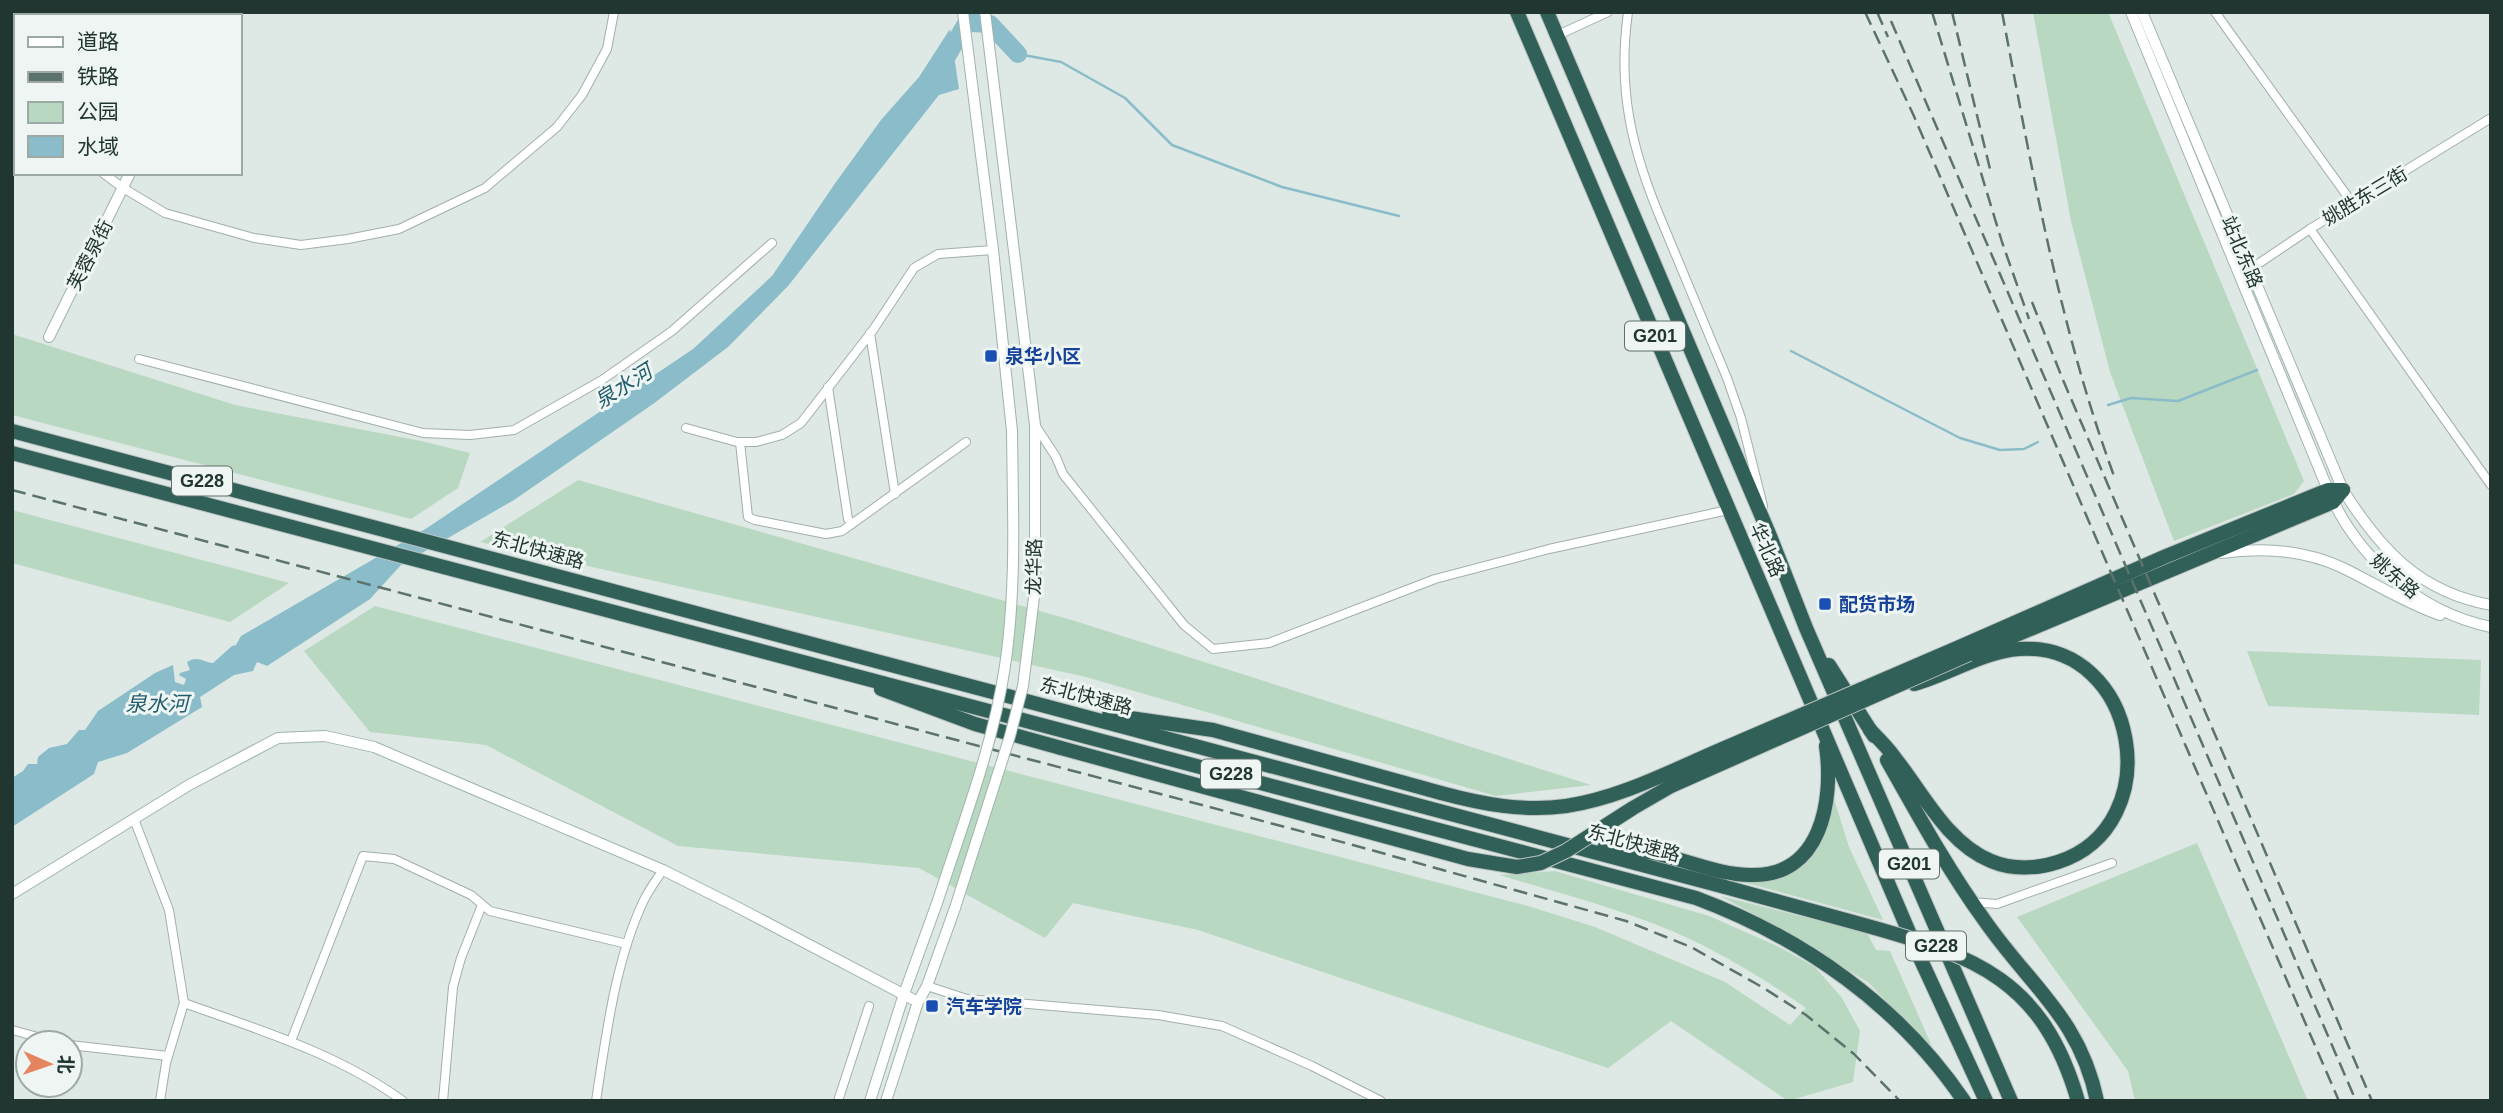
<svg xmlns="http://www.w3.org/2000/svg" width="2503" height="1113" viewBox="0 0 2503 1113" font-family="Arial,'Noto Sans SC',sans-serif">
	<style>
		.green { fill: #b9d8c2 }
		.water { fill: #8abdc9 }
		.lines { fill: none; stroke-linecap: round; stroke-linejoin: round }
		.stream { stroke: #8abdc9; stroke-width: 2.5 }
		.river { stroke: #8abdc9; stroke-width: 18 }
		.street-casing { stroke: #a2afab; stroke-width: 10 }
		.secondary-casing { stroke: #9fb3ac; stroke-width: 12 }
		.highway-casing { stroke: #bcc3c1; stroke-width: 16 }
		.street { stroke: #fff; stroke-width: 8 }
		.secondary { stroke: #fff; stroke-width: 10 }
		.highway { stroke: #306058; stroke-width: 14 }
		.rail { stroke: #5b726d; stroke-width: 2.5; stroke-dasharray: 14 7; stroke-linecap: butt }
		.street-bridge-casing { stroke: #a2afab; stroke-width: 10; stroke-linecap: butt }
		.secondary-bridge-casing { stroke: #9fb3ac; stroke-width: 12; stroke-linecap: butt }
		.highway-bridge-casing { stroke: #bcc3c1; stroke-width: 16; stroke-linecap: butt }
		.street-bridge { stroke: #fff; stroke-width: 8 }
		.secondary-bridge { stroke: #fff; stroke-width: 10 }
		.highway-bridge { stroke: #306058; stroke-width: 14 }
		.transit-dot { fill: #1a4fb4; stroke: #eef5f2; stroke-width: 2.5 }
		.labels { text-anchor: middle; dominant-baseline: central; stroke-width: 6; stroke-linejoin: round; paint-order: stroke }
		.shield { fill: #eef5f2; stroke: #5e6f6b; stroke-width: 2 }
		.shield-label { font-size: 18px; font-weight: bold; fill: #213631 }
		.street-label { font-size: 19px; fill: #213631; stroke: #eef5f2 }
		.transit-label { font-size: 19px; font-weight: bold; fill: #164399; stroke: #eef5f2; text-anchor: start }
		.water-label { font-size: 21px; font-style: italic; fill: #215d6c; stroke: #eef5f2 }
	</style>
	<rect width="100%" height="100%" fill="#dee8e4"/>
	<!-- green -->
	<g class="green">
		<path d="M2033 12H2108L2304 481 2294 494 2174 541 2110 372 2071 221Z"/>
		<path d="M12 334 235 405 421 441 470 453 458 488 411 519 12 415Z"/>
		<path d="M578 480 1075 621 1591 785 1496 796 1086 677 480 542Z"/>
		<path d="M12 510 289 583 230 622 12 563Z"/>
		<path d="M375 606 1528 906 1595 927 1725 982 1790 1025 1806 1008C1764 979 1719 951 1672 931 1616 908 1556 892 1499 875L1555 871 1709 916 1777 946 1815 967 1842 998 1860 1031 1853 1082 1788 1101 1671 1021 1608 1068 1198 930 1073 903 1045 938 919 868 678 846 486 745 370 732 304 651Z"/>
		<path d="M2247 651 2481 660 2479 715 2268 706Z"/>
		<path d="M1834 799 1849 847 1883 920 1732 879C1745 879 1759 880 1772 879 1810 874 1829 833 1831 800Z"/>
		<path d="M2197 843 2308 1101H2135L2128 1071 2017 917Z"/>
		<path d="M1720 896 1867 933 1876 950 1890 951 1934 1051 1869 983 1782 929Z"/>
	</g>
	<!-- water -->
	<path class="water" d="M950 29 959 89 939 95 788 286 728 347 653 404 514 500 401 565 370 599 267 666 257 662 253 671 234 675 200 697 202 707 127 753 98 762 94 774 12 827V778L23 771 28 764H37L38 757 49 748 67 744 79 730H85L98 711 155 673 173 665 175 682 184 685 186 679 179 675 180 673 190 670 187 662C197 655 203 662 213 663L232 646 236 645 241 636 427 528 693 349 772 276 836 182 881 120 919 77Z"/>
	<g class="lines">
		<!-- stream -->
		<g class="stream">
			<path d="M1018 54 1061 62 1125 98 1172 145 1282 187 1399 216"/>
			<path d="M1791 351 1960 438 2000 450 2024 449 2038 442"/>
			<path d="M2108 405 2131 398 2178 401 2257 370"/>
		</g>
		<!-- river -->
		<g class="river">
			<path d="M971 23 990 24 1018 54"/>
			<path d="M942 65 967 22 976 12"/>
		</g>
		<!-- street casing -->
		<g class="street-casing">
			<g id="street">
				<path d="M2215 12 2353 204"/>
				<path d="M1558 35 1608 12"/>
				<path d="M12 103 16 106"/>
				<path d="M103 173 123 188 165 213 254 238 301 245 348 239 399 229 485 188 557 127 582 95 607 49 614 12"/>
				<path d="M1662 222 1727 378 1741 418 1763 506"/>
				<path d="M2310 229 2491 485"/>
				<path d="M2246 272 2310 229 2491 118"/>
				<path d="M870 333 895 494"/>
				<path d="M139 359 423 433 470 435 514 430 602 380 672 331 772 243"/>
				<path d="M828 387 848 519 852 524"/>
				<path d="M1035 425 1056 457 1063 474 1184 625 1213 649 1269 643 1435 579 1549 549 1728 510"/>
				<path d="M686 428 737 442H756L782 435 801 423 873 330 914 268 938 254 993 250"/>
				<path d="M740 442 748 517 755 520 826 534 842 531 966 442"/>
				<path d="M134 819 169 910 184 1003 166 1063 160 1101"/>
				<path d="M1972 902 1997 904 2112 863"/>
				<path d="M927 986 967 999 1158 1015 1222 1026 1312 1066 1381 1101"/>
				<path d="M184 1003C259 1030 337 1053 403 1101"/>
				<path d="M12 1030 60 1043"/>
				<path d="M291 1041 363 856 394 859 471 895 490 911 627 944"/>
				<path d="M70 1045 168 1056"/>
				<path d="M443 1101 453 987 461 958 482 905"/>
				<path d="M596 1101C606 1036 615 962 643 902 648 891 656 880 663 870"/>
				<path d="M838 1101 869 1006"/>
			</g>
		</g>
		<!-- secondary casing -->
		<g class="secondary-casing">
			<g id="secondary">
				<path d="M963 12 993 250 1012 431 1013 505"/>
				<path d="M985 12 1035 425V503"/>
				<path d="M2131 12 2328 490C2357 557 2418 612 2491 627"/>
				<path d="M2142 12 2343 490C2380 549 2419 592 2491 605"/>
				<path d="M201 16 203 12"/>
				<path d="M49 337 130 173"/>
				<path d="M2221 553C2263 547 2305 550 2343 568 2376 584 2405 603 2440 615"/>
				<path d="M12 894 189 785 278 738 325 736 374 747 663 870 737 907 918 1002"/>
				<path d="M870 1101 904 994 937 903"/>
				<path d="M886 1101 918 1002 927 986 955 908"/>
			</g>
		</g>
		<!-- highway casing -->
		<g class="highway-casing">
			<g id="highway">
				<path d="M1517 12 1920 958 1986 1101"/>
				<path d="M1547 12 1770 536 1806 628 2011 1101"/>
				<path d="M12 431 1725 887"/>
				<path d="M12 453 1696 898C1803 938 1899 1005 1964 1101"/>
				<path d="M1964 645 2164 557 2328 490H2343"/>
				<path d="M1978 651 2333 502 2343 490"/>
				<path d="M1829 665 1874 736"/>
				<path d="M881 689 975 724 1061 748"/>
				<path d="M1109 715 1213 730 1441 793"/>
				<path d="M1870 730C1879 739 1888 748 1895 758 1923 793 1947 843 1991 861 2012 870 2037 869 2058 862 2170 826 2139 641 2019 649 1982 652 1950 674 1914 684"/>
				<path d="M1887 760C1918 815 1948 870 1985 921 2030 986 2080 1018 2097 1101"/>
				<path d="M1604 848C1623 849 1643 850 1662 855 1691 862 1721 875 1751 875 1821 877 1834 801 1826 746"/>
			</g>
		</g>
		<!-- street -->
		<use href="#street" class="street"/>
		<!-- secondary -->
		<use href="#secondary" class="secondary"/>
		<!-- highway -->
		<use href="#highway" class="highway"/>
		<!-- rail -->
		<g class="rail">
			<path d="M1865 12 1913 114 2339 1101"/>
			<path d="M1877 12 1888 37"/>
			<path d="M1932 12 2002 242 2029 319"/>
			<path d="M1952 12 1990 169"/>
			<path d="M2002 12C2032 169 2059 326 2114 476"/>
			<path d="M1891 21 2356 1101"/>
			<path d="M2032 302 2063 380 2372 1101"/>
			<path d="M12 490 1353 845 1626 921 1691 947 1762 987 1806 1015 1854 1054 1900 1101"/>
		</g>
		<!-- street-bridge casing -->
		<g class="street-bridge-casing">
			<path id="street-bridge" d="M1628 12C1617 90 1632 151 1662 222"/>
		</g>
		<!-- secondary-bridge casing -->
		<g class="secondary-bridge-casing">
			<g id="secondary-bridge">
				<path d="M937 903C962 826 993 747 1005 666 1013 613 1014 559 1013 505"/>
				<path d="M955 908 1010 736 1023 686 1035 589V503"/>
			</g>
		</g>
		<!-- highway-bridge casing -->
		<g class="highway-bridge-casing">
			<g id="highway-bridge">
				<path d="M1061 748 1468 859 1517 867 1541 863 1566 851 1633 808 1671 786 1969 654"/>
				<path d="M1441 793C1482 804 1523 812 1566 806 1620 798 1671 771 1720 750 1802 715 1883 680 1964 645"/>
				<path d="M1725 887C1771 900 1818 912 1864 925 1976 956 2043 980 2078 1101"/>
			</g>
		</g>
		<!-- street-bridge -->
		<use href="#street-bridge" class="street-bridge"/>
		<!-- secondary-bridge -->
		<use href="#secondary-bridge" class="secondary-bridge"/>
		<!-- highway-bridge -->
		<use href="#highway-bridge" class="highway-bridge"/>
	</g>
	<!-- markers -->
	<g class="transit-dot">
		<rect x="984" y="349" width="14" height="14" rx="3.5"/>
		<rect x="1818" y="597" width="14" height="14" rx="3.5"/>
		<rect x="925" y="999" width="14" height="14" rx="3.5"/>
	</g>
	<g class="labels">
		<!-- shield labels -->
		<g class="shield">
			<rect x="1625" y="321.5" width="60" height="29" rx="5"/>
			<rect x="172" y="466.5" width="60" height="29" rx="5"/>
			<rect x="1201" y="759.5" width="60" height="29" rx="5"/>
			<rect x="1879" y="849.5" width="60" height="29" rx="5"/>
			<rect x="1906" y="931.5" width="60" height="29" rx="5"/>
		</g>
		<g class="shield-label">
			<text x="1655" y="336">G201</text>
			<text x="202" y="481">G228</text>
			<text x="1231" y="774">G228</text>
			<text x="1909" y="864">G201</text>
			<text x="1936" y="946">G228</text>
		</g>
		<!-- street labels -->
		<g class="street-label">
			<text transform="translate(2365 196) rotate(-31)">姚胜东三街</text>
			<text transform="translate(2242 252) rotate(67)">站北东路</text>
			<text transform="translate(90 255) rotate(-63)">芙蓉泉街</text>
			<text transform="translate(538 550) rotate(15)">东北快速路</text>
			<text transform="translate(1767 550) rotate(66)">华北路</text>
			<text transform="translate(1034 567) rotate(-89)">龙华路</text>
			<text transform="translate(2395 576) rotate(41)">姚东路</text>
			<text transform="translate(1086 696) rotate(15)">东北快速路</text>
			<text transform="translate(1634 843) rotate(15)">东北快速路</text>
		</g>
		<!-- transit labels -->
		<g class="transit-label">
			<text x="1005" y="356">泉华小区</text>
			<text x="1839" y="604">配货市场</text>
			<text x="946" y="1006">汽车学院</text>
		</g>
		<!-- water labels -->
		<g class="water-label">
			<text transform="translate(623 386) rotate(-32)">泉水河</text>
			<text x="157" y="703">泉水河</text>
		</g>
	</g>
	<!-- border -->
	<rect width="2503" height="1113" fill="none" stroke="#213631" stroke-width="28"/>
	<!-- legend -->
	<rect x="14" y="14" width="228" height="161" fill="#eef5f2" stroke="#9ca9a5" stroke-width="2"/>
	<rect x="28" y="37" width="35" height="10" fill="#ffffff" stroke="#9ca9a5" stroke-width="2"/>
	<text x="77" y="49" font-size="21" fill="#213631">道路</text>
	<rect x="28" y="72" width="35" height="10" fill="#5b726d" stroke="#9ca9a5" stroke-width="2"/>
	<text x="77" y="84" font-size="21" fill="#213631">铁路</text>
	<rect x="28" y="102" width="35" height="21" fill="#b9d8c2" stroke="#9ca9a5" stroke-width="2"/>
	<text x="77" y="119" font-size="21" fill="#213631">公园</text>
	<rect x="28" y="136" width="35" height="21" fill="#8abdc9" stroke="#9ca9a5" stroke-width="2"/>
	<text x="77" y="154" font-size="21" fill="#213631">水域</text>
	<!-- north arrow -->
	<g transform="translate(49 1064) rotate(92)"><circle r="33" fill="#eef5f2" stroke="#9ca9a5" stroke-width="2"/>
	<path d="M0-5L12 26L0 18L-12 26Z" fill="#e58560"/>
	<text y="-10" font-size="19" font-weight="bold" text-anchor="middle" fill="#213631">北</text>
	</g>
</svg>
